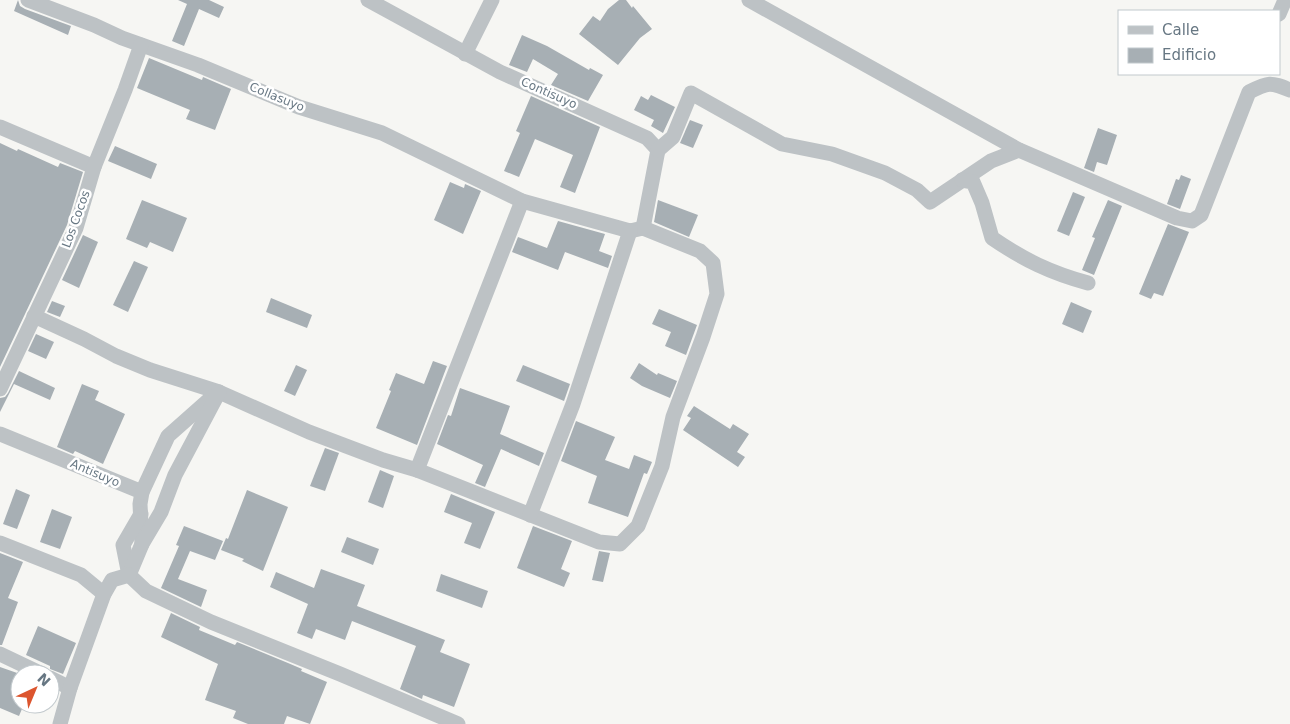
<svg xmlns="http://www.w3.org/2000/svg" width="1290" height="724" viewBox="0 0 1290 724" font-family="'DejaVu Sans',sans-serif">
	<style>
		.building { fill: #a7afb4 }
		.lines { fill: none; stroke-linecap: round; stroke-linejoin: round }
		.street { stroke: #bdc2c5; stroke-width: 15 }
		.labels { text-anchor: middle; dominant-baseline: central; stroke-width: 5; stroke-linejoin: round; paint-order: stroke }
		.street-label { font-size: 12px; fill: #677783; stroke: #fff }
	</style>
	<rect width="100%" height="100%" fill="#f6f6f3"/>
	<!-- building -->
	<g class="building">
		<path d="M18 0 20 6 25 9 71 26 68 35 14 11Z"/>
		<path d="M178 0H209L224 7 219 18 199 9 184 46 172 41 187 4Z"/>
		<path d="M619 0H626L632 8 633 6 652 29 640 38 618 65 579 34 593 16 600 21 608 9Z"/>
		<path d="M522 35 547 46 589 70 590 68 603 75 588 101 551 85 558 74 533 59 527 72 509 65Z"/>
		<path d="M149 58 202 80 203 77 231 89 215 130 186 119 190 110 137 88Z"/>
		<path d="M651 95 675 107 663 133 651 126 654 120 634 110 641 96 648 100Z"/>
		<path d="M531 96 600 127 575 193 560 187 573 155 535 139 519 177 504 171 520 133 516 131Z"/>
		<path d="M690 120 703 125 693 148 680 143Z"/>
		<path d="M1098 128 1117 135 1107 165 1097 162 1094 172 1084 168Z"/>
		<path d="M0 143 17 151 18 149 58 167 60 163 83 172 67 225 0 367Z"/>
		<path d="M115 146 157 164 151 179 108 161Z"/>
		<path d="M1181 175 1191 179 1180 209 1167 204 1176 179 1179 180Z"/>
		<path d="M450 182 464 188 465 184 481 191 463 234 434 220Z"/>
		<path d="M1073 192 1085 197 1069 236 1057 231Z"/>
		<path d="M142 200 187 218 173 252 150 242 147 248 126 239Z"/>
		<path d="M658 200 698 215 689 237 654 222Z"/>
		<path d="M1108 200 1122 206 1094 275 1082 270 1095 238 1092 237Z"/>
		<path d="M558 221 605 234 599 251 612 256 608 268 565 252 558 270 512 252 518 237 547 248Z"/>
		<path d="M1168 224 1189 232 1163 296 1154 293 1151 299 1139 294Z"/>
		<path d="M83 235 98 242 79 288 62 280Z"/>
		<path d="M134 261 148 267 128 312 113 305Z"/>
		<path d="M271 298 312 315 307 328 266 312Z"/>
		<path d="M52 301 65 306 60 317 47 312Z"/>
		<path d="M1071 302 1092 311 1083 333 1062 324Z"/>
		<path d="M659 309 697 325 686 355 665 346 671 332 652 324Z"/>
		<path d="M36 334 54 342 46 359 28 351Z"/>
		<path d="M433 361 447 366 417 445 376 428 391 391 389 390 396 373 424 384Z"/>
		<path d="M639 363 657 375 658 373 677 381 670 398 642 386 630 378Z"/>
		<path d="M296 365 307 370 295 396 284 391Z"/>
		<path d="M523 365 570 384 564 401 516 381Z"/>
		<path d="M19 371 55 388 50 400 14 384 0 412V398L5 397 8 393Z"/>
		<path d="M82 384 99 391 95 400 125 414 103 464 75 451 73 454 57 447Z"/>
		<path d="M460 388 510 406 500 434 544 453 539 466 501 449 485 487 475 483 483 465 437 444 448 415 451 416Z"/>
		<path d="M694 406 730 429 733 424 749 434 737 452 745 457 738 467 683 430 691 418 687 416Z"/>
		<path d="M576 421 615 437 605 460 629 469 634 455 652 462 647 474 644 473 628 517 588 503 597 476 561 461Z"/>
		<path d="M325 448 339 453 325 491 310 486Z"/>
		<path d="M380 470 394 476 383 508 368 502Z"/>
		<path d="M16 489 30 495 17 529 3 524Z"/>
		<path d="M247 490 288 507 263 571 242 561 244 559 221 550 226 538 228 539Z"/>
		<path d="M451 494 495 512 480 549 464 543 472 523 444 512Z"/>
		<path d="M52 509 72 517 60 549 40 542Z"/>
		<path d="M184 526 223 541 215 560 190 551 178 579 207 590 201 607 161 588 179 546 176 545Z"/>
		<path d="M533 526 572 541 561 569 570 573 564 587 517 568Z"/>
		<path d="M347 537 379 549 373 565 341 552Z"/>
		<path d="M599 551 610 553 603 582 592 580Z"/>
		<path d="M0 553 23 562 8 598 18 602 2 645H0Z"/>
		<path d="M321 569 365 585 357 606 445 640 440 652 470 664 454 707 423 695 422 699 400 689 416 646 352 621 345 640 316 629 312 639 297 633 308 604 270 587 276 572 314 588Z"/>
		<path d="M441 574 488 591 482 608 436 591Z"/>
		<path d="M171 613 200 627 199 630 235 645 237 642 288 663 302 669 301 671 327 682 310 724 287 716 284 724H248L233 718 236 711 205 700 218 664 161 637Z"/>
		<path d="M38 626 76 643 63 674 50 669V666L26 655Z"/>
		<path d="M0 667 20 674V704H24L19 716 0 708Z"/>
	</g>
	<g class="lines">
		<!-- street -->
		<g class="street">
			<path d="M28 0 94 25 122 38 198 65 299 107 382 133 522 201 630 231 643 228 700 251 713 263 717 294 703 337 673 417 662 466 638 526 620 544 599 542 417 470 383 460 309 432 219 392 150 370 116 356 84 339 34 316"/>
			<path d="M368 0 500 72 647 138 658 150 643 228"/>
			<path d="M749 0 1019 150"/>
			<path d="M1279 14 1285 0"/>
			<path d="M465 54 492 0"/>
			<path d="M0 127 94 167"/>
			<path d="M658 150 673 137 691 93 782 144 832 154 885 173 917 190 930 202 991 161 1019 150 1177 218 1192 221 1201 215 1249 92C1269 82 1270 82 1290 90"/>
			<path d="M962 180 973 182 982 203 992 238C1024 260 1051 273 1088 283"/>
			<path d="M0 389 76 228 94 167 125 90 141 45"/>
			<path d="M0 434 142 492 140 504 142 544"/>
			<path d="M417 470 522 201"/>
			<path d="M142 492 168 436 212 397"/>
			<path d="M141 514 123 545 129 575 146 591 211 622 340 674 458 724"/>
			<path d="M530 515 573 404 630 231"/>
			<path d="M0 543 81 575 104 594"/>
			<path d="M129 575 142 544 161 512 175 475 219 392"/>
			<path d="M0 654 42 674"/>
			<path d="M50 678 70 688"/>
			<path d="M60 724 70 688 104 594 112 580 129 575"/>
		</g>
	</g>
	<g class="labels">
		<!-- street labels -->
		<g class="street-label">
			<text transform="translate(549 93) rotate(24)">Contisuyo</text>
			<text transform="translate(277 97) rotate(22)">Collasuyo</text>
			<text transform="translate(76 219) rotate(-70)">Los Cocos</text>
			<text transform="translate(95 473) rotate(23)">Antisuyo</text>
		</g>
	</g>
	<!-- legend -->
	<rect x="1118" y="10" width="162" height="65" fill="#ffffff" stroke="#c2c9cd"/>
	<rect x="1128" y="26" width="25" height="8" fill="#bdc2c5" stroke="#c2c9cd"/>
	<text x="1162" y="35" font-size="15" fill="#677783">Calle</text>
	<rect x="1128" y="48" width="25" height="15" fill="#a7afb4" stroke="#c2c9cd"/>
	<text x="1162" y="60" font-size="15" fill="#677783">Edificio</text>
	<!-- north arrow -->
	<g transform="translate(35 689) rotate(44)"><circle r="24" fill="#ffffff" stroke="#c2c9cd"/>
	<path d="M0-4L9 19L0 12L-9 19Z" fill="#dc552e"/>
	<text y="-8" font-size="14" font-weight="bold" text-anchor="middle" fill="#677783">N</text>
	</g>
</svg>
